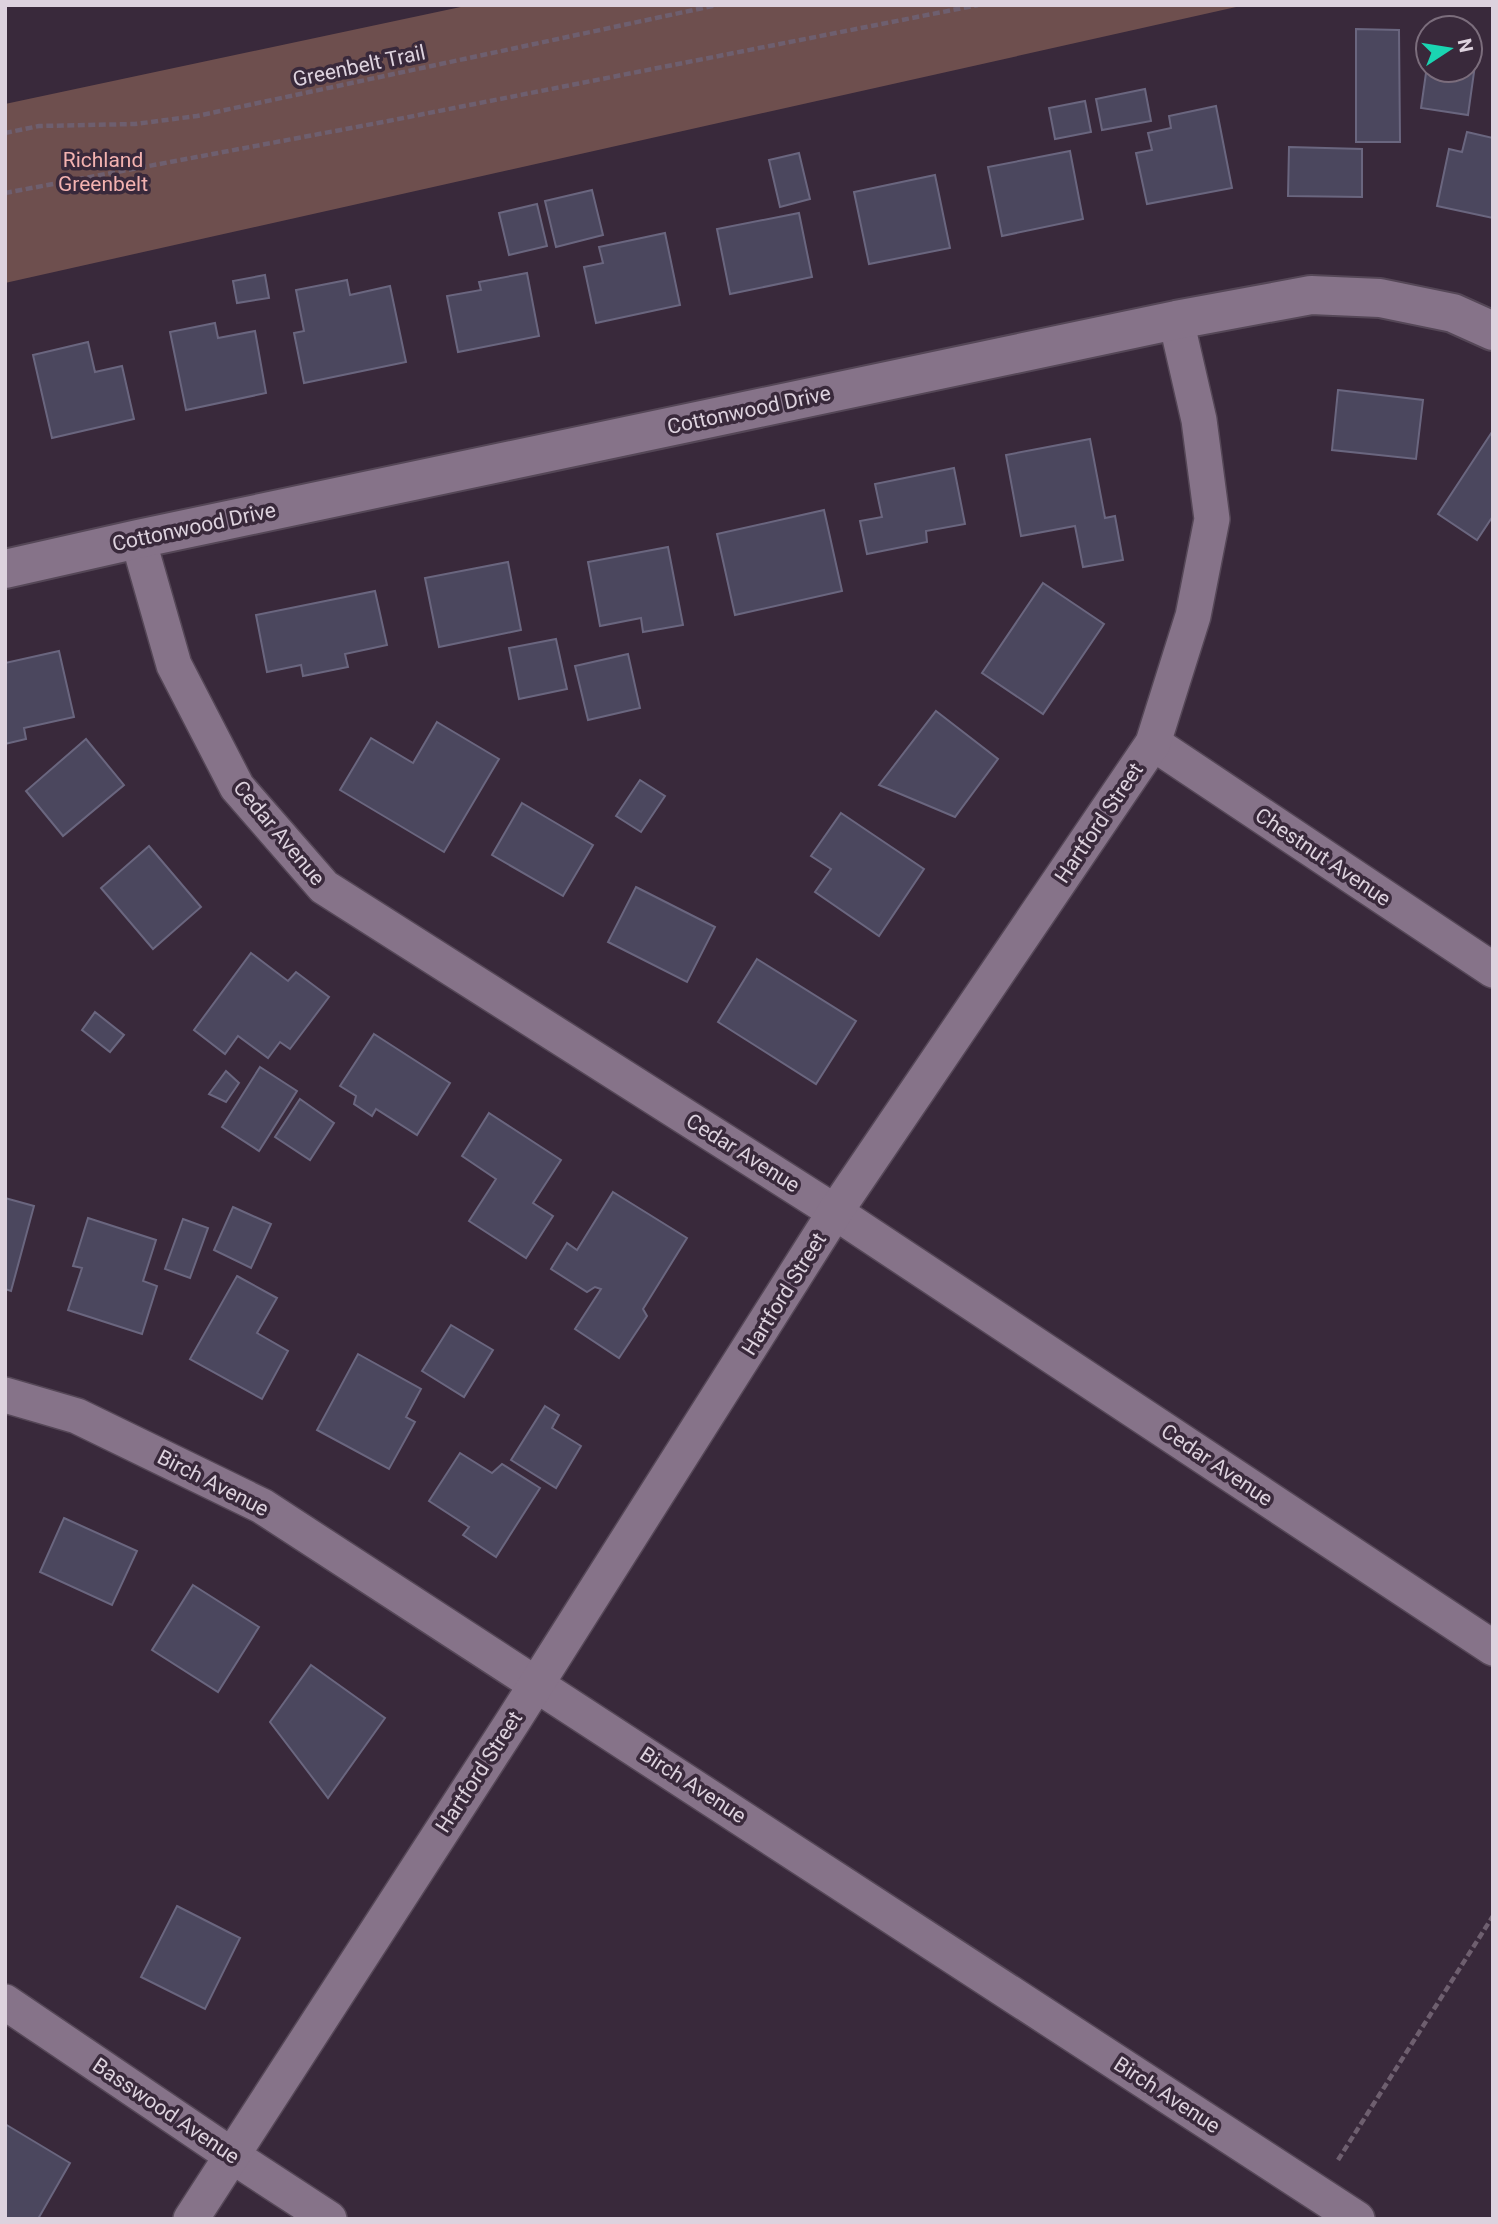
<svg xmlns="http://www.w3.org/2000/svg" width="1498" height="2224" viewBox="0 0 1498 2224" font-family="Roboto,sans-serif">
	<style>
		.green { fill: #6e4f4e }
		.building { fill: #4b475e; stroke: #6a667f; stroke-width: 2 }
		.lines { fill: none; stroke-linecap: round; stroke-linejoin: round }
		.street-casing { stroke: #554757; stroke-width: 38 }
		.secondary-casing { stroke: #554757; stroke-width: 42 }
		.path { stroke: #6e5f6f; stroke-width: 4.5; stroke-dasharray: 7 3.5; stroke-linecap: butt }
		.street { stroke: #867389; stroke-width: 35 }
		.secondary { stroke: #867389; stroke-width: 38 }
		.labels { text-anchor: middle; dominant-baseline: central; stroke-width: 7; stroke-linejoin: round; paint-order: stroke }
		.street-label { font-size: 21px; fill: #ddd2de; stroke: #39293b }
		.park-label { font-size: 21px; fill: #f3b2b0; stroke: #39293b }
	</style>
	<rect width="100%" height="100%" fill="#39293b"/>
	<!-- green -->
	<path class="green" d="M470 5H1245L5 283V104Z"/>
	<!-- building -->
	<g class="building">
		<path d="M1356 29 1399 30 1400 142H1356Z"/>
		<path d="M1428 59V70H1470V65H1475L1468 115 1421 108Z"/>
		<path d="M1145 89 1151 121 1102 130 1096 99Z"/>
		<path d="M1085 101 1091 132 1055 139 1049 108Z"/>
		<path d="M1216 106 1232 188 1147 204 1136 153 1152 150 1148 133 1171 128 1169 116Z"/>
		<path d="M1467 132 1493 138V218L1437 206 1449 149 1462 152Z"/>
		<path d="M1289 147 1362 149V197L1288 196Z"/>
		<path d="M1070 151 1083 219 1002 236 988 167Z"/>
		<path d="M799 153 810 199 780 207 769 160Z"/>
		<path d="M935 175 950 248 869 264 854 192Z"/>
		<path d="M592 190 603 235 556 247 545 201Z"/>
		<path d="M537 204 547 246 509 255 499 213Z"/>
		<path d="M799 213 812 277 730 294 717 229Z"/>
		<path d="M665 233 680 305 596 323 584 267 603 263 599 247Z"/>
		<path d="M527 273 539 336 458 352 447 296 481 290 479 282Z"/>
		<path d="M265 275 269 298 237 303 233 281Z"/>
		<path d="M347 280 350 295 390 286 406 362 304 383 294 333 304 331 296 290Z"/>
		<path d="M215 323 218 338 255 331 266 393 186 410 170 332Z"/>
		<path d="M88 342 95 372 122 366 134 419 52 438 33 355Z"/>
		<path d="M1338 390 1423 400 1416 459 1332 450Z"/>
		<path d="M1492 432 1493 516 1477 540 1438 514Z"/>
		<path d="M1090 439 1105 518 1115 516 1123 560 1083 567 1075 526 1021 536 1006 455Z"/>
		<path d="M954 468 965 524 926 531 927 542 867 554 860 521 882 517 875 484Z"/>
		<path d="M824 510 842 591 735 615 717 534Z"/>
		<path d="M668 547 683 625 643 632 641 618 600 626 588 562Z"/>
		<path d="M508 562 521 630 439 647 425 578Z"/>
		<path d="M1043 583 1104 624 1043 714 982 673Z"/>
		<path d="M375 591 387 645 345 654 348 667 303 676 301 665 267 672 256 615Z"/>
		<path d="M556 639 567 689 519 699 509 648Z"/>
		<path d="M59 651 74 717 24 728 26 739 5 744V663Z"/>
		<path d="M628 654 640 708 588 720 575 666Z"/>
		<path d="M936 711 998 759 955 817 879 785Z"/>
		<path d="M437 722 499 759 444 852 340 790 371 738 413 763Z"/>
		<path d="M86 739 124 785 63 836 26 791Z"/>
		<path d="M640 780 665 796 641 832 616 816Z"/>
		<path d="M522 803 593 845 563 896 492 855Z"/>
		<path d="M841 813 924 869 879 936 815 892 831 869 811 856Z"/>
		<path d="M149 846 201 907 153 949 101 888Z"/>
		<path d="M636 887 715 927 687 982 608 942Z"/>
		<path d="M251 953 288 981 296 972 329 997 290 1049 280 1042 268 1058 238 1036 225 1054 194 1030Z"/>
		<path d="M757 959 856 1021 816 1084 718 1022Z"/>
		<path d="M95 1012 124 1035 110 1052 82 1030Z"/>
		<path d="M374 1034 450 1083 417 1135 376 1109 372 1116 354 1104 356 1096 340 1086Z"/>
		<path d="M260 1067 297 1091 259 1151 222 1127Z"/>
		<path d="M226 1071 239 1083 226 1102 209 1094Z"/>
		<path d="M300 1099 334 1123 310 1160 275 1137Z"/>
		<path d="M489 1113 561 1160 533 1203 553 1216 526 1258 469 1221 496 1179 462 1156Z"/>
		<path d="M613 1192 687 1238 643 1309 647 1316 619 1358 575 1329 601 1289 595 1287 587 1292 551 1269 567 1243 577 1250Z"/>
		<path d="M5 1198 34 1206 11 1291 5 1289Z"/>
		<path d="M233 1207 271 1224 251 1268 214 1250Z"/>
		<path d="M88 1218 156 1240 143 1281 157 1286 142 1334 68 1310 82 1268 73 1266Z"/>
		<path d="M183 1219 208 1228 190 1278 165 1269Z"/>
		<path d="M237 1276 277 1298 257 1333 288 1351 262 1399 190 1359Z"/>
		<path d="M451 1325 493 1350 464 1397 422 1371Z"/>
		<path d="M358 1354 421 1389 406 1417 415 1422 389 1469 317 1430Z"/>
		<path d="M545 1406 559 1415 552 1428 581 1446 556 1488 511 1460Z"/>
		<path d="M460 1453 492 1473 502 1464 540 1488 496 1557 463 1535 469 1527 429 1501Z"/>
		<path d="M64 1518 137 1551 112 1605 40 1572Z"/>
		<path d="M193 1585 259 1627 218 1692 152 1650Z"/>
		<path d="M311 1665 385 1718 328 1798 270 1722Z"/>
		<path d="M177 1906 240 1938 205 2009 141 1977Z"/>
		<path d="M5 2124 70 2163 38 2219H5Z"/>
	</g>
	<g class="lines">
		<!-- street casing -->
		<g class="street-casing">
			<g id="street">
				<path d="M138 539 174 665 237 787 324 887 835 1212 1493 1648"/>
				<path d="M1153 743 1493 970"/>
				<path d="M5 1395 77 1416 262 1506 1357 2219"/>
				<path d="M5 2002 231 2155 329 2219"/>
				<path d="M191 2219 513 1721 835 1212 1153 743 1193 616 1212 519 1199 420 1176 320"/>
			</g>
		</g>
		<!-- secondary casing -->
		<g class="secondary-casing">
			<path id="secondary" d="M5 569 138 539 1176 320 1311 295 1380 298 1453 313 1493 331"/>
		</g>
		<!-- path -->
		<g class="path">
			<path d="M5 133 39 126 135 124 197 116 717 5"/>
			<path d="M5 193 383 122 978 5"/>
			<path d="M1338 2160 1493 1916"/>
		</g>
		<!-- street -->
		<use href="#street" class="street"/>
		<!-- secondary -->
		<use href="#secondary" class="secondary"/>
	</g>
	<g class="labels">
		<!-- street labels -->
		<g class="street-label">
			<text transform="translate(359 66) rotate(-12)">Greenbelt Trail</text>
			<text transform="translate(749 410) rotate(-12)">Cottonwood Drive</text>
			<text transform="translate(194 527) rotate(-12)">Cottonwood Drive</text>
			<text transform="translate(1099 823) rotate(-56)">Hartford Street</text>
			<text transform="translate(279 833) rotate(50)">Cedar Avenue</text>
			<text transform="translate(1323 857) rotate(34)">Chestnut Avenue</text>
			<text transform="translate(743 1153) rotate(32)">Cedar Avenue</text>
			<text transform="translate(784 1294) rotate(-58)">Hartford Street</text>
			<text transform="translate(1217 1465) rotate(34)">Cedar Avenue</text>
			<text transform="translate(213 1483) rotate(27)">Birch Avenue</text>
			<text transform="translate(479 1772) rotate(-57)">Hartford Street</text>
			<text transform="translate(693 1785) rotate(33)">Birch Avenue</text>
			<text transform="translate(1167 2095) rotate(33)">Birch Avenue</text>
			<text transform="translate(166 2111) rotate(34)">Basswood Avenue</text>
		</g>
		<!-- park labels -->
		<g class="park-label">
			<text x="103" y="160">Richland<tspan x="103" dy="24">Greenbelt</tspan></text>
		</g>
	</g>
	<!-- border -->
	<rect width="1498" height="2224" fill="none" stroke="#ddd2de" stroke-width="14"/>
	<!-- north arrow -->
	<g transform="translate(1449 49) rotate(78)"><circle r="33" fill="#39293b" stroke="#7b6d7c" stroke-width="2"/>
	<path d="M0-5L12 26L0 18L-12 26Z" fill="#1ad5b2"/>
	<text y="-10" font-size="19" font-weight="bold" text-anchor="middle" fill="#ddd2de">N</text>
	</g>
</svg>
